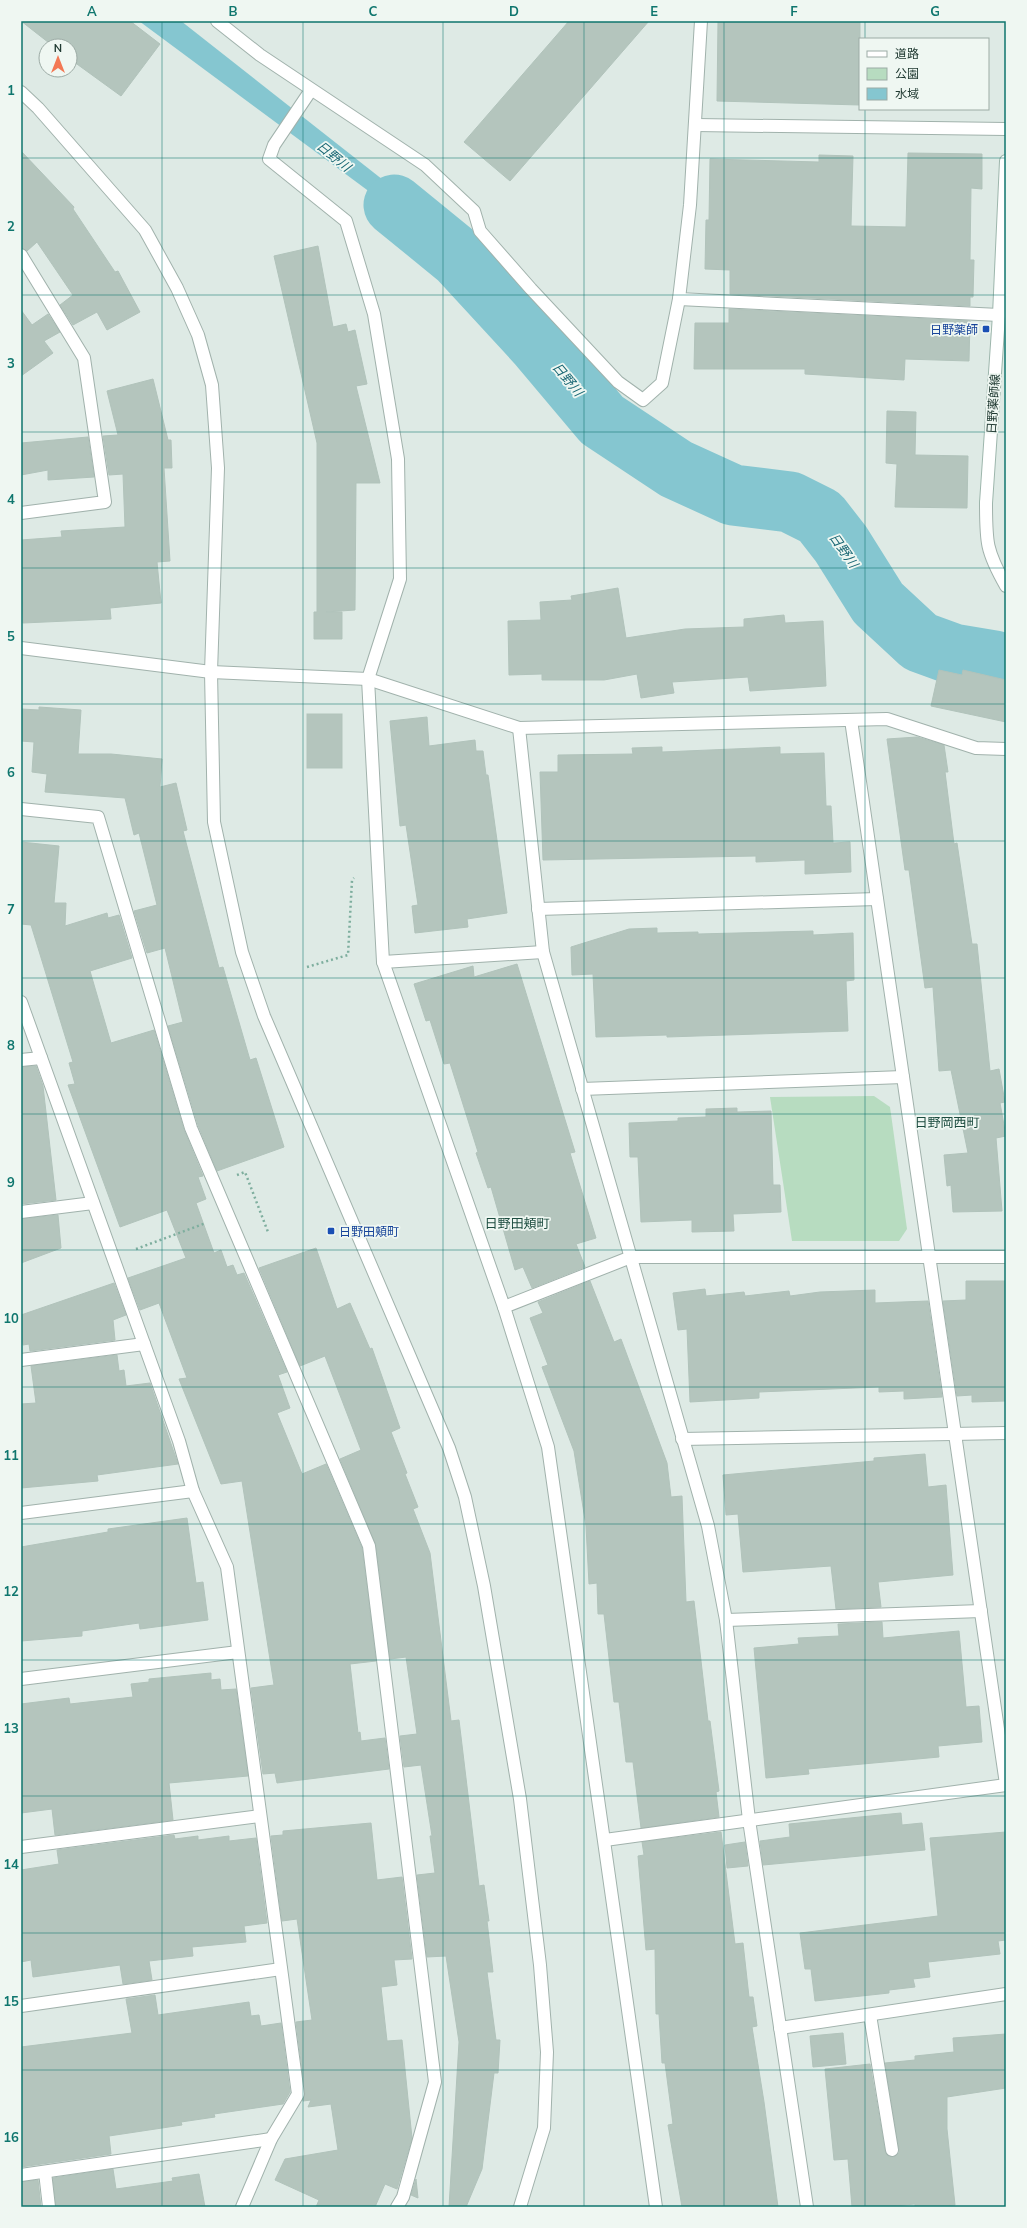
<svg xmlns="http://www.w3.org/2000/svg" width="1027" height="2228" viewBox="0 0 1027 2228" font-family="Mulish,'Noto Sans JP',sans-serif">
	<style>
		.green { fill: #b7dcc0 }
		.water { fill: #85c6d0 }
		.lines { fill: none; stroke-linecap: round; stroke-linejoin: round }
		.river { stroke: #85c6d0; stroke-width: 61 }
		.building { fill: #b4c5bd; stroke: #b1c3bb }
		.minor-casing { stroke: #a1b2ac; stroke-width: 14 }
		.tertiary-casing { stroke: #a1b2ac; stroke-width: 14 }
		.secondary-casing { stroke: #9db6ac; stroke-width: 14 }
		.path { stroke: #7eae9e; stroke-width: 2.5; stroke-dasharray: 2 3; stroke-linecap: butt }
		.minor { stroke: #fff; stroke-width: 12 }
		.tertiary { stroke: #fff; stroke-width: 12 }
		.secondary { stroke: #fff; stroke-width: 12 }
		.grid { fill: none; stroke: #0f766e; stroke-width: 1; stroke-opacity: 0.55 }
		.transit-dot { fill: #1a4fb4; stroke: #eff7f2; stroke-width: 1.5 }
		.labels { text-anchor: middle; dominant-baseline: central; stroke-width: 3.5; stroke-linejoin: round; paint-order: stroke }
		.transit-label { font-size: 12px; fill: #164399; stroke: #eff7f2; text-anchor: end }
		.street-label { font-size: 12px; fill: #203a32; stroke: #eff7f2 }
		.water-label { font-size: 13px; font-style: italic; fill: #1a6875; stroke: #eff7f2 }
		.neighbourhood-label { font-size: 13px; fill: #1c4c3f; stroke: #eff7f2 }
		.neatline { fill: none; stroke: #0f766e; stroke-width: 1.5 }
		.grid-label { font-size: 13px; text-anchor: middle; font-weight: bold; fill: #0f766e }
	</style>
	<rect width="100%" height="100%" fill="#deeae5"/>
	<!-- green -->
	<path class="green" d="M874 1096 890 1107 907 1229 899 1241H792L770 1097Z"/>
	<!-- water -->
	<path class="water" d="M139 21H181L420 209 459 258Z"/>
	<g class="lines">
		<!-- river -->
		<path class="river" d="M394 205 459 258 538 344 602 420 676 469 733 495 790 502 820 517 841 544 878 603 920 642 953 654 995 661 1006 667"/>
	</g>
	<!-- building -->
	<g class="building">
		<path d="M21 21H130L160 44 121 96 70 59V46H53Z"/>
		<path d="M569 21H649L510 181 464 142Z"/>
		<path d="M718 21H860V105L717 101Z"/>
		<path d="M21 151 74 207 73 209 115 272 118 271 140 312 107 330 97 312 73 325 60 305 73 295 37 242 27 251 21 248Z"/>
		<path d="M908 153 982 154V189L971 188 970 260H974L973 297H970V306L730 294V270L705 269 706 220H709L710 159 819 162V155L853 156 851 226 906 227Z"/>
		<path d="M318 246 333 327 346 324 348 332 355 330 367 384 356 386 380 483H356L355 610 326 612H342V639H314V612H317V443L274 256Z"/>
		<path d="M729 309 970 321 969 361 905 359 904 380 805 374V369H694L695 323H729Z"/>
		<path d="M21 310 32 325 48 314 60 332 44 341 53 353 21 376Z"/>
		<path d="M153 379 168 440H171L172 468H164L170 561 157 562 161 603 110 608 111 619 23 623 21 540 62 537 61 531 125 527 123 474 109 475 103 436 118 435 107 391Z"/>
		<path d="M887 411 916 412 915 455 968 456 967 508 895 507 897 464 886 463Z"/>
		<path d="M88 437 94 477 48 480V470L21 475V443Z"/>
		<path d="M618 588 626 638 685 629 744 627V619L784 615 785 623 823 621 826 686 750 691 748 677 672 682 674 693 641 698 637 674 604 680H542V674L509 675 508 621 541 620 540 602 572 600 571 596Z"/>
		<path d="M939 670 962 675 963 670 1006 680V722L931 706Z"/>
		<path d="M39 707 81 710 78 754H111L162 759 160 787 176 783 187 830 183 831 219 968 223 967 250 1060 256 1058 284 1147 217 1171 198 1125 168 1026 183 1022 165 948 147 953 134 911 157 905 139 833 134 835 125 798 45 792 47 774 32 772 34 742 21 741V709L39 710Z"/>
		<rect x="307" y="714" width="35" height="54"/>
		<path d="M427 717 429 746 475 740 476 751H483L486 775H488L507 913 467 919 468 927 415 933 412 906 418 905 406 825 400 826 390 721Z"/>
		<path d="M917 737 944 745 948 772H945L954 844 957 843 972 944H977L990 1071 999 1069 1005 1102 1000 1103 1006 1136 996 1138 1002 1211 953 1212 951 1185 947 1186 944 1155 968 1153 951 1070 939 1071 933 987 925 988 909 870H905L887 739Z"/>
		<path d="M662 747V752L780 747V754L824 753 826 806H831L833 843 850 842 851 872 805 874V860L756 862V856L543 860 540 772H558V755L633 754 632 748Z"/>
		<path d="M21 842 59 846 54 903H66L65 926 107 913 108 918 119 915 132 958 90 971 111 1043 154 1030 184 1130 203 1176 198 1177 206 1199 196 1203 214 1253 221 1250 227 1267 233 1265 237 1275 244 1273 287 1372 278 1375 290 1408 277 1413 302 1474 326 1464 362 1548 376 1661 350 1664 358 1733 360 1732 361 1741 385 1738 389 1769 277 1783 275 1773 263 1774 251 1688 274 1685 242 1481 221 1484 179 1379 187 1378 159 1303 140 1310 128 1278 186 1258 167 1210 120 1227 68 1085 75 1084 69 1063 73 1062 31 925 21 924Z"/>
		<path d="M657 928V933L698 932V934L813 931V935L853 933 854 980 846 981 848 1031 667 1037V1035L596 1037 593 974 572 975 571 947 629 929Z"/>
		<path d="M517 964 575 1152 570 1153 596 1238 576 1244 585 1267 532 1288 523 1267 515 1270 491 1187 488 1188 476 1153 478 1152 450 1063 444 1064 430 1020 426 1021 414 984 473 966 474 977Z"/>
		<path d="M36 1066 43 1086 56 1200 21 1204V1067Z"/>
		<path d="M737 1108V1112L771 1111 773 1185H780L781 1212 733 1214 734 1231 692 1232V1220L641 1222 638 1157H630L629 1123 678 1121V1118L706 1117V1109Z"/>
		<path d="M58 1215 61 1248 21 1263V1219Z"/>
		<path d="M316 1248 337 1309 350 1303 370 1349 372 1348 400 1428 391 1432 407 1473 405 1474 418 1507 413 1509 430 1553 451 1721 459 1720 479 1886 484 1885 489 1921H487L493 1972H487L496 2040H500L498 2073H494L482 2169 466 2207H449L459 2042 446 1956 427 1957 417 1875 435 1873 430 1836H432L421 1765 404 1767 400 1736 417 1734 406 1657 390 1659 376 1545 340 1459 361 1450 325 1356 300 1366 259 1268Z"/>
		<path d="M590 1281 614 1342 621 1339 667 1463 671 1497 682 1496 686 1602 694 1601 708 1721H710L719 1791 716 1792 719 1817 641 1828 633 1762H626L619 1702H614L604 1614H598L597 1583 589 1584 586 1526 574 1451 542 1367 548 1365 530 1318 543 1313 538 1302Z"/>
		<path d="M966 1281H1006V1401L972 1402V1395L957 1396 943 1301 966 1300Z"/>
		<path d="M114 1283 126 1315 113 1320 115 1340 30 1351 29 1344 23 1345 21 1315Z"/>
		<path d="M705 1289 706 1296 744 1292 745 1296 789 1291 790 1296 820 1292 875 1290V1303L928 1301 942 1397 904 1399V1391L879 1392V1387L759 1392V1398L690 1402 687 1329 678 1330 673 1293Z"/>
		<path d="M117 1355 119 1371 124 1370 126 1386 150 1383 178 1464 97 1475 98 1481 21 1488V1404L36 1403 31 1366Z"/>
		<path d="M925 1454 928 1487 946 1485 953 1575 878 1582 881 1607 836 1609 831 1566 743 1572 738 1514 726 1515 723 1475 874 1461V1458Z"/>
		<path d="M187 1518 196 1583 203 1582 208 1620 140 1629 139 1623 82 1631V1636L21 1641V1547L108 1532V1529Z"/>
		<path d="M882 1622 883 1638 959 1631 966 1707 979 1706 982 1742 938 1746 939 1757 808 1769 809 1774 766 1778 754 1648 799 1644 798 1638 839 1636 838 1624Z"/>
		<path d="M211 1673V1680L220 1679 221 1690 236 1689 248 1776 169 1783 173 1820 55 1835 52 1809 21 1813V1704L69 1698 70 1704 133 1697 131 1684 149 1682V1679Z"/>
		<path d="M901 1813 902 1825 922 1823 925 1850 763 1865 760 1841 790 1837 789 1824Z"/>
		<path d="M371 1823 377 1880 402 1877 412 1959 394 1960 397 1985 381 1987 387 2041 402 2040 412 2138 397 2189 385 2184 375 2207H316L319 2200 275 2180 285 2159 338 2150 331 2104 308 2107 311 2100 303 2101 305 2093 296 2022 312 2020 297 1919 282 1921 271 1836 283 1835V1831Z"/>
		<path d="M721 1832 735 1944 743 1943 749 1997H753L757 2026 752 2027 764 2102 778 2207H682L668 2125 673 2124 665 2063H662L659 2014H656L655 1949 646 1950 638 1856 644 1855 642 1842Z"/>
		<path d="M1006 1832V1940L998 1941 1000 1954 928 1962 930 1977 913 1979 915 1987 889 1990V1993L815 2001 811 1969H805L800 1933 938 1916 930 1838Z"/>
		<path d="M174 1835 175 1839 198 1836V1840L229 1836V1841L256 1838 267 1923 244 1926 246 1942 192 1947 193 1956 149 1961 152 1980 123 1984 120 1965 33 1977 31 1960 21 1962V1870L59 1864 57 1850Z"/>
		<path d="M745 1842 748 1866 727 1868 725 1845Z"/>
		<path d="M155 1995 158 2015 249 2002 251 2016 259 2015 261 2026 281 2023 290 2092 283 2104 214 2114 215 2117 181 2122 182 2125 109 2136 111 2154 21 2167V2047L132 2033 126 1999Z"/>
		<path d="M843 2033 846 2064 813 2067 810 2036Z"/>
		<path d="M1006 2034V2088L947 2097V2129L955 2205 932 2207H915V2204L885 2207H852L848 2159 834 2160 825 2069 870 2064 885 2151 889 2157H894L899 2153V2149L885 2063 915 2060V2056L954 2052 953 2038Z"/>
		<path d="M113 2169 116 2189 173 2181 172 2178 199 2174 205 2207H56L53 2178Z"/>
		<path d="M416 2179 418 2198 411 2195Z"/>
		<path d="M38 2180 41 2207H21V2182Z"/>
	</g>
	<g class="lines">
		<!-- minor casing -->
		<g class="minor-casing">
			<g id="minor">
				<path d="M217 21 260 55 425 165 474 211 480 231 531 289 618 382 643 400 662 383 679 299 690 205 701 21"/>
				<path d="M311 90 274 145 269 159 346 221 374 314 398 459 400 579 368 679 383 962 504 1307 548 1447 656 2207"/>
				<path d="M696 125 1006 129"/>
				<path d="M21 255 84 358 105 502 21 513"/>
				<path d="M679 299 999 315"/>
				<path d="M986 503C986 542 986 551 1006 586"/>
				<path d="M21 648 211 672 368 679 519 728 887 719 976 748 1006 749"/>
				<path d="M851 720 1006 1784"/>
				<path d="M519 728 543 952 708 1526 726 1620 749 1820 807 2207"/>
				<path d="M21 809 98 817 191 1128 369 1546 435 2082 403 2197 397 2207"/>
				<path d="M538 909 877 899"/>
				<path d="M383 962 543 952"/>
				<path d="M21 1002 179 1441 193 1491 227 1567 298 2094 271 2139 242 2207"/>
				<path d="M21 1060 41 1058"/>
				<path d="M582 1089 903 1077"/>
				<path d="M21 1212 93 1203"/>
				<path d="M504 1307 631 1257H1006"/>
				<path d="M21 1360 144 1344"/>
				<path d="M682 1439 1006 1433"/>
				<path d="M21 1513 193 1491"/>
				<path d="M726 1620 981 1611"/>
				<path d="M21 1679 238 1652"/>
				<path d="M605 1840 1006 1785"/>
				<path d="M21 1847 260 1816"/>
				<path d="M21 2006 281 1969"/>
				<path d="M870 2015 892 2150"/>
				<path d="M780 2028 1006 1994"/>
				<path d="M45 2172 49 2207"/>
				<path d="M21 2175 271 2139"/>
			</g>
		</g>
		<!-- tertiary casing -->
		<g class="tertiary-casing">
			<path id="tertiary" d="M21 92 38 108 145 230 177 288 198 335 212 385 218 468 211 672 214 822 242 952 264 1016 449 1448 465 1497 484 1586 520 1799 540 1965 547 2052 544 2128 520 2207"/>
		</g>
		<!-- secondary casing -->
		<g class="secondary-casing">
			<path id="secondary" d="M986 503 999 315 1006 161"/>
		</g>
		<!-- path -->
		<g class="path">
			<path d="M307 967 348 955 352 880 354 878"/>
			<path d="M237 1175 245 1172 268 1232"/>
			<path d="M136 1249 206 1223"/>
		</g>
		<!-- minor -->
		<use href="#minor" class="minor"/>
		<!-- tertiary -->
		<use href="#tertiary" class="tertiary"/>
		<!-- secondary -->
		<use href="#secondary" class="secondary"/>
	</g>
	<!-- grid -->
	<path class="grid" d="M162 21V2207M303 21V2207M443 21V2207M584 21V2207M724 21V2207M865 21V39M865 109V2207M21 158H1006M21 295H1006M21 432H1006M21 568H1006M21 704H1006M21 841H1006M21 978H1006M21 1114H1006M21 1250H1006M21 1387H1006M21 1524H1006M21 1660H1006M21 1796H1006M21 1933H1006M21 2070H1006"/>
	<!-- markers -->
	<g class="transit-dot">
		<rect x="982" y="325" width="8" height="8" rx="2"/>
		<rect x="327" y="1227" width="8" height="8" rx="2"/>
	</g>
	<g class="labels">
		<!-- transit labels -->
		<g class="transit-label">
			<text x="978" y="329">日野薬師</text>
			<text x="339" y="1231" text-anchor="start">日野田頬町</text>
		</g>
		<!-- street labels -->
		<g class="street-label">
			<text transform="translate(993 404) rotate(-86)">日野薬師線</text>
		</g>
		<!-- water labels -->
		<g class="water-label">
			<text transform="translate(334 156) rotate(39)">日野川</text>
			<text transform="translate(568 379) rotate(50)">日野川</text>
			<text transform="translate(844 550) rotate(55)">日野川</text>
		</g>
		<!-- neighbourhood labels -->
		<g class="neighbourhood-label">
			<text x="947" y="1122">日野岡西町</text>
			<text x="517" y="1223">日野田頬町</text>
		</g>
	</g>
	<!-- border -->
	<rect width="1027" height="2228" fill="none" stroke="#eff7f2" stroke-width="44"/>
	<!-- legend -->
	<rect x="859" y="38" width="130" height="72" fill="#eff7f2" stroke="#9caba5"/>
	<rect x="867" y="51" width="20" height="6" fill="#ffffff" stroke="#9caba5"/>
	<text x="895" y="58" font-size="12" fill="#203a32">道路</text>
	<rect x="867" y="68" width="20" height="12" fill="#b7dcc0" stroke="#9caba5"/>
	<text x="895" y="78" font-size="12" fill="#203a32">公園</text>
	<rect x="867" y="88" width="20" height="12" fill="#85c6d0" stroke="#9caba5"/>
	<text x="895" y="98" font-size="12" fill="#203a32">水域</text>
	<!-- north arrow -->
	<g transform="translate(58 58)"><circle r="19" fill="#eff7f2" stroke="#9caba5"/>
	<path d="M0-3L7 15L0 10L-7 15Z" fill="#f37854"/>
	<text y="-6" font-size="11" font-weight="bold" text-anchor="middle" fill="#203a32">N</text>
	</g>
	<rect x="22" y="22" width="983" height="2184" class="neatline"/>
	<g class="grid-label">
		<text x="92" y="16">A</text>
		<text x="233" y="16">B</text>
		<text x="373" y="16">C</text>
		<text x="514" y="16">D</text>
		<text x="654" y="16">E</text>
		<text x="794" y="16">F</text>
		<text x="935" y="16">G</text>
		<text x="11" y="95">1</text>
		<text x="11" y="231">2</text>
		<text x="11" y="368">3</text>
		<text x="11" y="504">4</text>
		<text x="11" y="641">5</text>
		<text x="11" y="777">6</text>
		<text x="11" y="914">7</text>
		<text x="11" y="1050">8</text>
		<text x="11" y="1187">9</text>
		<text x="11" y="1323">10</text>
		<text x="11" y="1460">11</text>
		<text x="11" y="1596">12</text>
		<text x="11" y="1733">13</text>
		<text x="11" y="1869">14</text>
		<text x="11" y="2006">15</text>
		<text x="11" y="2142">16</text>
	</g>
</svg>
